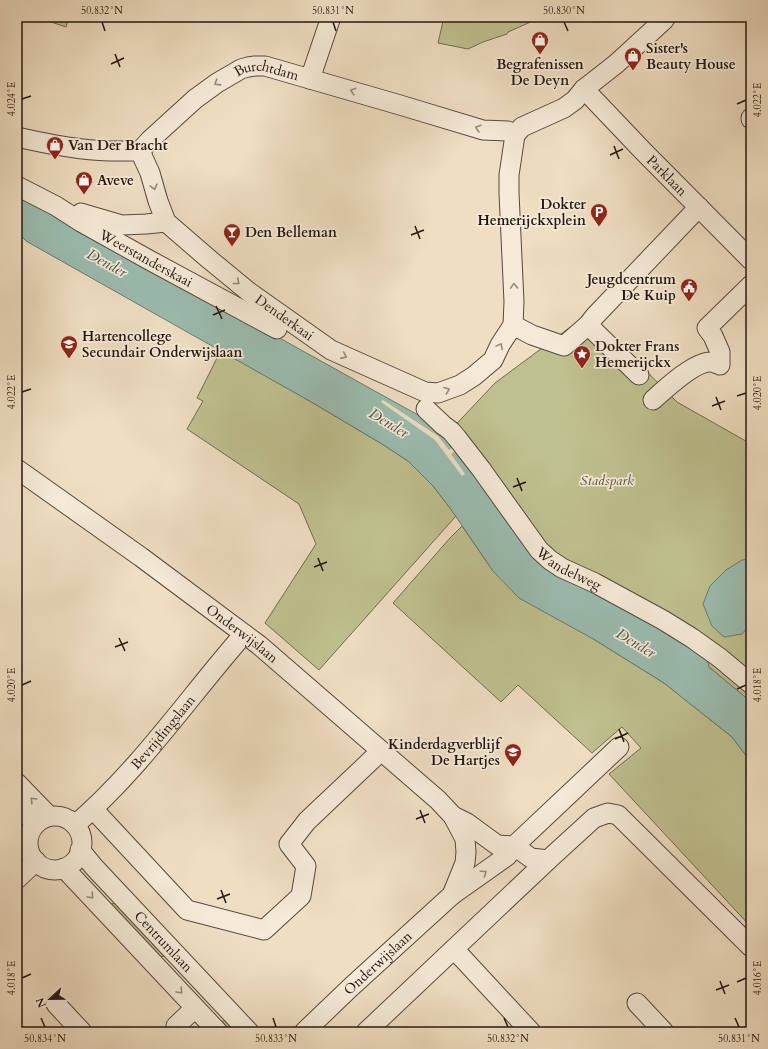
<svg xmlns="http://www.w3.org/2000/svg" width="768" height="1049" viewBox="0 0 768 1049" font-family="Cardo,serif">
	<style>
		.green { fill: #bfc08f; stroke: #716c50 }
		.water { fill: #9abcaf; stroke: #6a7a70 }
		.pier { fill: #efdec2 }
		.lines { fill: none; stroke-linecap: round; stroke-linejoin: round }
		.minor-casing { stroke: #56493e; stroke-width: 21 }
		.minor { stroke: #f5ead7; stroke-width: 19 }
		.oneway { stroke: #968b7e }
		.ticks { fill: none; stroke: #231712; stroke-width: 1.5 }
		.labels { text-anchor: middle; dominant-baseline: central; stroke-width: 3.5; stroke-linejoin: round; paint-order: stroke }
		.poi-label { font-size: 14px; font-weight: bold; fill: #231712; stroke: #f5ead7; text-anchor: start }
		.street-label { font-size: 14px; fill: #231712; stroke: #f5ead7 }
		.park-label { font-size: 14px; font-style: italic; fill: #5a523e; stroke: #f5ead7 }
		.water-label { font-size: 15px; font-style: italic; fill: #4d5149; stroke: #f5ead7 }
		.neatline { fill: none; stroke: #231712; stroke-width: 1.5 }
		.ticks-label { font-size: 10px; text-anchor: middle; fill: #231712 }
	</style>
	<rect width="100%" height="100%" fill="#efdec2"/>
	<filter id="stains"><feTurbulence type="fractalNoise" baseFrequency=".005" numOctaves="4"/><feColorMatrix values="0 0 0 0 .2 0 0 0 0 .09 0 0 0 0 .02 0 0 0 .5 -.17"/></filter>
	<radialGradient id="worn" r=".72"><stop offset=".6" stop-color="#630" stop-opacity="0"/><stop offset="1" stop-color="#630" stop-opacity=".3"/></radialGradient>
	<!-- green -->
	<g class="green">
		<path d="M40 17H69L66 27 42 19Z"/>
		<path d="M444 17H534L535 20 508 32 507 34 483 42 468 49 438 43Z"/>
		<path d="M590 314 677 402 751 444V702L709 667 556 572 446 435 495 383 569 328 580 324Z"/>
		<path d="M221 350 313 403 382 444 408 461 433 486 450 508 456 516 319 670 265 623 316 544 299 504 187 429 203 401 197 398Z"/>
		<path d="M462 526 493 571 595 640 664 683 732 737 751 762V927L609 774 641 748 622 727 592 753 518 685 501 702 393 603 450 538Z"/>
		<path d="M118 902 168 955 157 958 107 905Z"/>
		<path d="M229 1019 241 1032H223L215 1024Z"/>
	</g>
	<!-- water -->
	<g class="water">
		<path d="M17 194 177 281 418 415 446 435 527 547 658 626 707 659 709 667 751 702V762L732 737 664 683 595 640 519 598 493 571 450 508 433 486 408 461 382 444 313 403 26 241 17 231Z"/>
		<path d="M751 559V623L742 634 724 637 712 626 703 604 710 586 726 570 742 560Z"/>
	</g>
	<!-- pier -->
	<path class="pier" d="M383 400 438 436 449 450 456 445 459 449 451 454 465 474 462 476 435 440 381 402Z"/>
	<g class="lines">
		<!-- minor casing -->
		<g class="minor-casing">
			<g id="minor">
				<path d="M310 79 331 17"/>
				<path id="s1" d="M584 89 643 151 751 260"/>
				<path d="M751 119V118"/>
				<path d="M515 135 522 127 564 108 575 100 584 89 616 64 664 20 666 17"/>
				<path id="s2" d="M17 137C47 144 78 150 109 151 119 151 130 151 140 151L150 140 195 99 217 83 241 69 248 67 255 66H265L400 105 483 130 508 131 515 135"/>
				<path id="s3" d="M140 151 150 173 158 201 166 222 210 260 249 292 331 350 425 392 438 393 460 385 474 376 493 360 500 345 513 325 514 302 509 193V175L515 135"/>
				<path id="s4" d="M17 186 56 206 81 222 151 261 277 329"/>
				<path d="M81 213 122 225 146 224 166 222"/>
				<path d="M513 325 532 335 564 346 588 325 595 316 699 207"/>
				<path d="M588 325 639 375"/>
				<path d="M653 400C664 390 695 361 711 362 713 362 717 364 720 365V352L713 336 707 328 751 285"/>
				<path id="s5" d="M426 409 443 425 451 431 457 438 481 469 539 550 550 560 562 568 595 583 663 620 692 638 720 658 751 684"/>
				<path id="s6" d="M17 469 141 557 259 645 438 800 453 816 467 823 497 845 514 846"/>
				<path d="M17 783 49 816"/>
				<path d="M17 801 35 825"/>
				<path d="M93 809 187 910 264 930 301 896 306 866 289 844 307 821 381 751"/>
				<circle cx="55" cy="843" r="27"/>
				<path id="s7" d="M75 825C140 769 188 698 244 634"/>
				<path d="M514 846 531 858 548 860 594 818 608 813 618 815 751 947"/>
				<path id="s8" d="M80 850 94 867 249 1032"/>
				<path d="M64 868 218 1032"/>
				<path d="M17 879 36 861"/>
				<path d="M452 895 507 856 514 846 619 747"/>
				<path d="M454 949 531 1032"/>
				<path d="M637 1003 664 1032"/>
				<path d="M56 1004 82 1032"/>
				<path d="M176 1026 195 1008"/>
				<path id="s9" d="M304 1032 351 987 452 895 465 863 466 852 465 839 453 816"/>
				<path d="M366 1032 548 860"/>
			</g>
		</g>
		<!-- minor -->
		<use href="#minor" class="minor"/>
	</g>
	<!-- one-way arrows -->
	<defs><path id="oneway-chevron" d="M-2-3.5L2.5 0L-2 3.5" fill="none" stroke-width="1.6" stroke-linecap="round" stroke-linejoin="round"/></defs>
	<g class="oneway">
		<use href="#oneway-chevron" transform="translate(217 83) rotate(148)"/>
		<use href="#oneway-chevron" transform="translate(353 91) rotate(-164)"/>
		<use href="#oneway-chevron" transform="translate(478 128) rotate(-164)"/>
		<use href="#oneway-chevron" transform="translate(154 187) rotate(75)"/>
		<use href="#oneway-chevron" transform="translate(237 282) rotate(39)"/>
		<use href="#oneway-chevron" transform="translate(514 286) rotate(-92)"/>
		<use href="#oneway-chevron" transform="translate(500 346) rotate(-62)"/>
		<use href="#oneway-chevron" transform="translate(344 356) rotate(24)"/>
		<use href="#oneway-chevron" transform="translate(447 390) rotate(-20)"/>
		<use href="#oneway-chevron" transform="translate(33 800) rotate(-134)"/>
		<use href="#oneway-chevron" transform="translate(484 873) rotate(-35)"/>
		<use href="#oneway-chevron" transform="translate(91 896) rotate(47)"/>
		<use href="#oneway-chevron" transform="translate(180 991) rotate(47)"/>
	</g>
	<!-- ticks -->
	<path class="ticks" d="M102 22 105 31M333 22 336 31M564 22 568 31M115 54 120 67M111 64 124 58M22 99 31 96M737 104 746 100M614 146 619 159M610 155 623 149M415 226 420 239M411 235 424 230M216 306 222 319M213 315 225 310M22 392 31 389M737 396 746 393M716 397 721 410M712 406 725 401M517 478 522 491M513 487 526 482M318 558 323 571M314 567 327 562M119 638 125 651M115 647 128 642M22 685 31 681M737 689 746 685M619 729 624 742M615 739 628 733M420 810 425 823M416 819 429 814M221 890 226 903M217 899 230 894M22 978 31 974M720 981 725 994M737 982 746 978M716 990 729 985M41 1018 45 1027M273 1018 276 1027M504 1018 508 1027M735 1018 739 1027"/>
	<!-- icons -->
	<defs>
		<g id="shop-pin" transform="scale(0.9)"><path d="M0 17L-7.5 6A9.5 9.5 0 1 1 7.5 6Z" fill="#8f2418" stroke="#f5ead7"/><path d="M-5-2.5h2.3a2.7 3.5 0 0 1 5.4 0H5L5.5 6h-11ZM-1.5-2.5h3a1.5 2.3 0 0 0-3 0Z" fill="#fff"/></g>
		<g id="parking-pin" transform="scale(0.9)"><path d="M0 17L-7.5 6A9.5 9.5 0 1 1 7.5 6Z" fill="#8f2418" stroke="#f5ead7"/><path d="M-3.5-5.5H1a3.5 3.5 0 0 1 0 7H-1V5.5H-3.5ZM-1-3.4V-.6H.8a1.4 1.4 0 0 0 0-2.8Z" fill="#fff"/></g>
		<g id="bar-pin" transform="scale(0.9)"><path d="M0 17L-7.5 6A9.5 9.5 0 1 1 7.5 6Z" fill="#8f2418" stroke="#f5ead7"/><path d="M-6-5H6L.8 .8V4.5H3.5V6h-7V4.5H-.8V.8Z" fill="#fff"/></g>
		<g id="civic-pin" transform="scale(0.9)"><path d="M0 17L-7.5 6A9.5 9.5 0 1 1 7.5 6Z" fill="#8f2418" stroke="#f5ead7"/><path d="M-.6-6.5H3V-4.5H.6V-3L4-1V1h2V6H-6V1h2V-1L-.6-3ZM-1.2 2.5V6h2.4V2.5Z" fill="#fff"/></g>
		<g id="school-pin" transform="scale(0.9)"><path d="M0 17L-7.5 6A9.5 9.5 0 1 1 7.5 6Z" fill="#8f2418" stroke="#f5ead7"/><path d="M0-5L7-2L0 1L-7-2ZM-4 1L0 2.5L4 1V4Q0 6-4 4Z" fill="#fff"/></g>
		<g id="sight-pin" transform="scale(0.9)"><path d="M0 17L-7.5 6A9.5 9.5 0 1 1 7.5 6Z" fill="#8f2418" stroke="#f5ead7"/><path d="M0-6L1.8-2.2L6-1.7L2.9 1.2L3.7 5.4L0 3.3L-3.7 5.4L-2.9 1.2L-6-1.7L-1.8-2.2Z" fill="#fff"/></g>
	</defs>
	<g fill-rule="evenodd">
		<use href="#shop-pin" x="540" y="40"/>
		<use href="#shop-pin" x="633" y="56"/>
		<use href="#shop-pin" x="55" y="145"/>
		<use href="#shop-pin" x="84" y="180"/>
		<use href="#parking-pin" x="599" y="212"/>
		<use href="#bar-pin" x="232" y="232"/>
		<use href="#civic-pin" x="689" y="287"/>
		<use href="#school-pin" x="69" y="344"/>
		<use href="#sight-pin" x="582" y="354"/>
		<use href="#school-pin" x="513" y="752"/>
	</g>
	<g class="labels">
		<!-- poi labels -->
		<g class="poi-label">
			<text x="646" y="48">Sister's<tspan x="646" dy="16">Beauty House</tspan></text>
			<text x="540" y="64" text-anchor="middle">Begrafenissen<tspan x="540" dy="16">De Deyn</tspan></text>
			<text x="68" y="145">Van Der Bracht</text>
			<text x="97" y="180">Aveve</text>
			<text x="586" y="204" text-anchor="end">Dokter<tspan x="586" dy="16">Hemerijckxplein</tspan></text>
			<text x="245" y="232">Den Belleman</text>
			<text x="676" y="279" text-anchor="end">Jeugdcentrum<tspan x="676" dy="16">De Kuip</tspan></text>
			<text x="82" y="336">Hartencollege<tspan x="82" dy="16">Secundair Onderwijslaan</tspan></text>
			<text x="595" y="346">Dokter Frans<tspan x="595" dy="16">Hemerijckx</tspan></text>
			<text x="500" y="744" text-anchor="end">Kinderdagverblijf<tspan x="500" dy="16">De Hartjes</tspan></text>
		</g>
		<!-- street labels -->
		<g class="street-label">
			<text stroke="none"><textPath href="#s2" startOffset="281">Burchtdam</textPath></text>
			<text stroke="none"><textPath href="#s1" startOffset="120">Parklaan</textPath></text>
			<text stroke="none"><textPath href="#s4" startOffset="148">Weerstanderskaai</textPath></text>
			<text stroke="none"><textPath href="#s3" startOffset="228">Denderkaai</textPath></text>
			<text stroke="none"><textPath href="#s5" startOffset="217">Wandelweg</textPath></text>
			<text stroke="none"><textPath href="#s6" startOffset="279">Onderwijslaan</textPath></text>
			<text stroke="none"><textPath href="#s7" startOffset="128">Bevrijdingslaan</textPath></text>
			<text stroke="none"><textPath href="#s8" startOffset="124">Centrumlaan</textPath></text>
			<text stroke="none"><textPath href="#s9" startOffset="101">Onderwijslaan</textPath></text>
		</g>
		<!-- park labels -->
		<g class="park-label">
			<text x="607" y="480">Stadspark</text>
		</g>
		<!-- water labels -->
		<g class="water-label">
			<text transform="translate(107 263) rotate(29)">Dender</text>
			<text transform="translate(389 423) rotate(31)">Dender</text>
			<text transform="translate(636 643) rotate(31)">Dender</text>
		</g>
	</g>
	<!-- margin -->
	<rect width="768" height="1049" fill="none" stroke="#efdec2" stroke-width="44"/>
	<!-- north arrow -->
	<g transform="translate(50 999) rotate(248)" stroke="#f5ead7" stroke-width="3" paint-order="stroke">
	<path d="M0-3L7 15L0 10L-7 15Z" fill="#231712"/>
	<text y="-6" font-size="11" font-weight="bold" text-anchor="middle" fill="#231712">N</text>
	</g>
	<rect x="22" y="22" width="724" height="1005" class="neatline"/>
	<g class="ticks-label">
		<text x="102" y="14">50.832°N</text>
		<text x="333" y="14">50.831°N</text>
		<text x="564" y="14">50.830°N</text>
		<text transform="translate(11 99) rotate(-90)" y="4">4.024°E</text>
		<text transform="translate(757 100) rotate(-90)" y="4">4.022°E</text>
		<text transform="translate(11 392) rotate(-90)" y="4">4.022°E</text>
		<text transform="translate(757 393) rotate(-90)" y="4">4.020°E</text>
		<text transform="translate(11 685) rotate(-90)" y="4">4.020°E</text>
		<text transform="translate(757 685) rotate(-90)" y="4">4.018°E</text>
		<text transform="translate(11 978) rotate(-90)" y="4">4.018°E</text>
		<text transform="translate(757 978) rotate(-90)" y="4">4.016°E</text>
		<text x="45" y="1042">50.834°N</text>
		<text x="276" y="1042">50.833°N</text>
		<text x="508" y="1042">50.832°N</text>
		<text x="739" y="1042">50.831°N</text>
	</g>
	<rect width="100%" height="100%" filter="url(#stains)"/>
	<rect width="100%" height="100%" fill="url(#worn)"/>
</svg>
